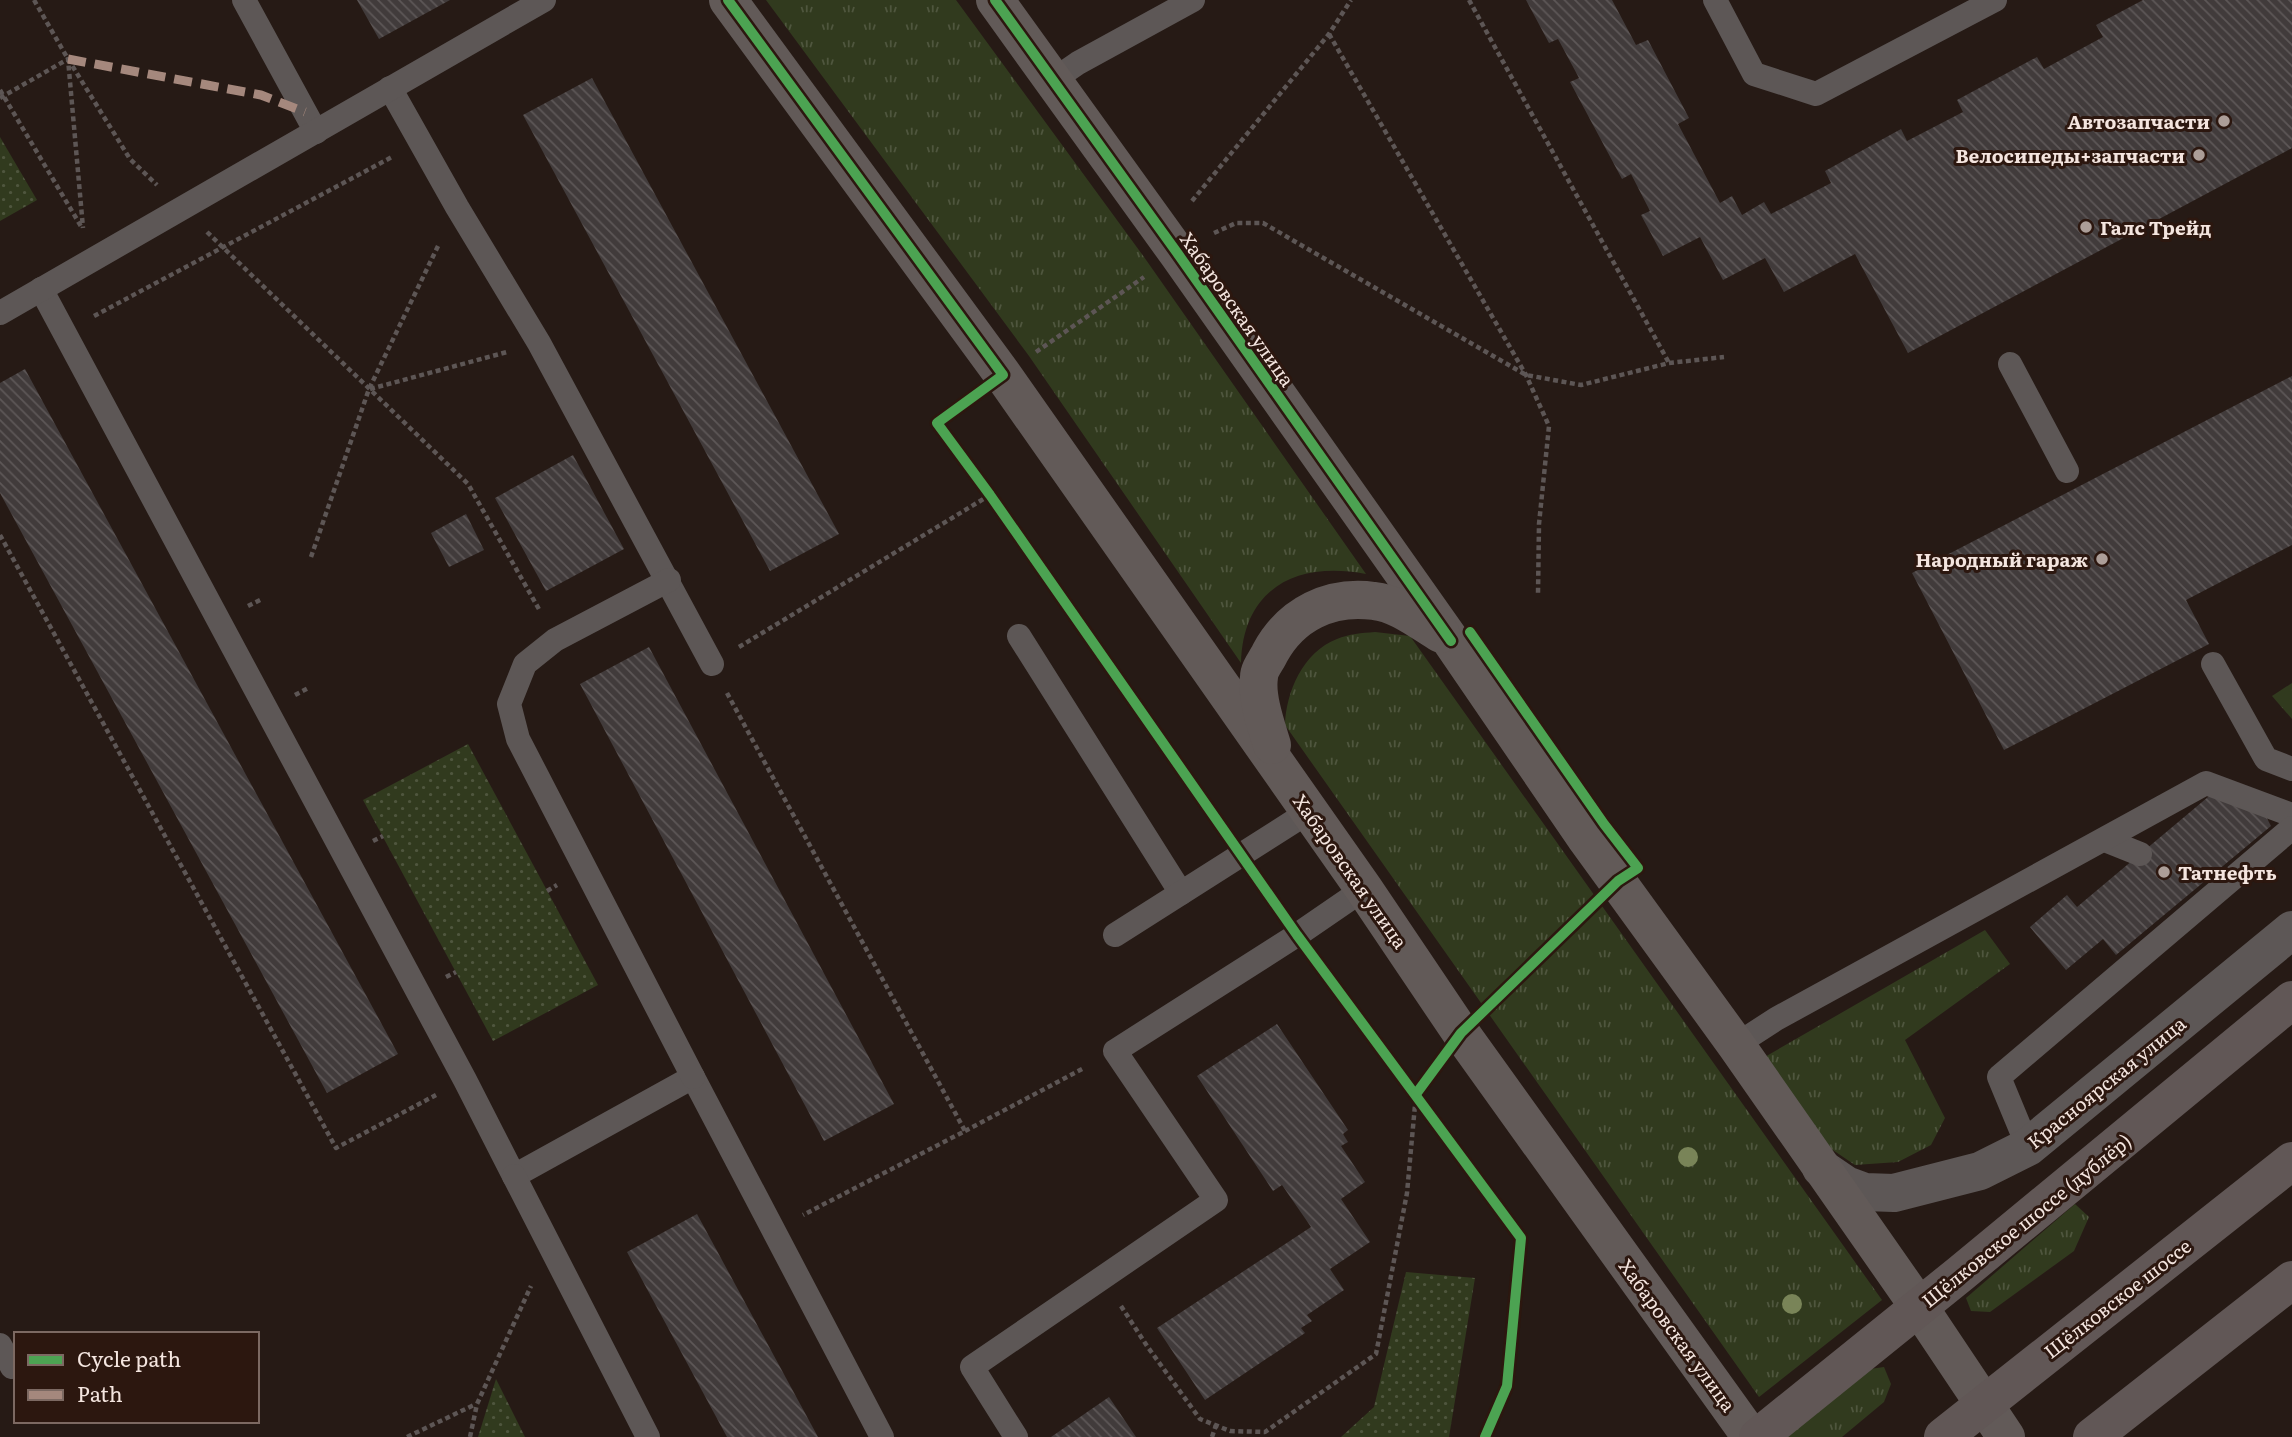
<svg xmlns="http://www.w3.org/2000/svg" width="2292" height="1437" viewBox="0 0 2292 1437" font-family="Literata,serif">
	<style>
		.grass { fill: url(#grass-tufts) }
		.park { fill: url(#park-dots) }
		.building { fill: url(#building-back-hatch) }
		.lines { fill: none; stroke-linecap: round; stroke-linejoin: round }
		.path { stroke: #5d5655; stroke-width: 4.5; stroke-dasharray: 5 3.5; stroke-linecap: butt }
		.service { stroke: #5d5756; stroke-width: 24 }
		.tertiary { stroke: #5d5756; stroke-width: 38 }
		.secondary { stroke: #625a58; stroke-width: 38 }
		.primary { stroke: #615756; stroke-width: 38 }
		.quiet { stroke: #a5887d; stroke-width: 9; stroke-dasharray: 18 9; stroke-linecap: butt }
		.cycleway-casing { stroke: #2c170f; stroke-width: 15 }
		.cycleway { stroke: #4ca352; stroke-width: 10 }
		.tree { fill: #798458 }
		.poi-dot { fill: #ac9e98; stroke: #2c170f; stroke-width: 2.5 }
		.labels { text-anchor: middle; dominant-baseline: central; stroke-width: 6; stroke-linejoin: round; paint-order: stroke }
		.poi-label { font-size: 19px; font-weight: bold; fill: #f4e5df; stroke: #2c170f; text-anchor: end }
		.street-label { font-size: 19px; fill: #f4e5df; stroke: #2c170f }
	</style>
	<defs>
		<pattern id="grass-tufts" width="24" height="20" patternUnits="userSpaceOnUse" patternTransform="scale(1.75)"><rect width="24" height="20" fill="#313a1e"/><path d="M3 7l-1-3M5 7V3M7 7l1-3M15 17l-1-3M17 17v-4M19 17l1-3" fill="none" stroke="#4f563e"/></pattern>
		<pattern id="park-dots" width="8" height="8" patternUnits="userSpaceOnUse" patternTransform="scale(1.75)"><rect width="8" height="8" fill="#313a1e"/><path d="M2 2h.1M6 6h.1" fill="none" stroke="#4f563e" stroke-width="1.8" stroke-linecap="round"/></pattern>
		<pattern id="building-back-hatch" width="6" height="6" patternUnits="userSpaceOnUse" patternTransform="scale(1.75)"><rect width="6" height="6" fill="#413b3b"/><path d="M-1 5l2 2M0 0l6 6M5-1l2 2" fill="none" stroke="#5d5757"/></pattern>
	</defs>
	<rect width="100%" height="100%" fill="#261a15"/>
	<!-- grass -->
	<g class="grass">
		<path d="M766 0H956L1144 257 1366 574C1298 561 1243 587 1241 663L1029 356Z"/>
		<path d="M1375 632 1410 636 1882 1300 1759 1397 1285 725C1286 692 1303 652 1337 639 1349 634 1362 633 1375 632Z"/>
		<path d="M2292 683V719L2272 696Z"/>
		<path d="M1985 930 2010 964 1905 1040 1945 1118 1931 1145 1898 1162 1855 1165 1815 1138 1763 1058Z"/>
		<path d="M2075 1204 2089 1217 2074 1251 1990 1312 1971 1311 1966 1298Z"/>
		<path d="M1884 1367 1891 1384 1884 1402 1842 1437H1778L1870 1369Z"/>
	</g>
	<!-- park -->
	<g class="park">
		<path d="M0 137 37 200 0 221Z"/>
		<path d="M468 744 598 985 493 1041 363 800Z"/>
		<path d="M1406 1272 1475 1278 1449 1437H1341L1374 1407Z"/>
		<path d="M496 1379 525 1437H478Z"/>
	</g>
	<!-- building -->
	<g class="building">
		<path d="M357 0H450L379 39Z"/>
		<path d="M1526 0H1612L1636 45 1648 40 1689 118 1678 124 1720 203 1732 196 1742 215 1764 202 1771 214 1831 183 1825 171 1901 129 1907 141 1963 112 1957 100 2037 57 2044 69 2103 37 2096 25 2143 0H2292V148L1908 353 1855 254 1784 292 1765 258 1723 280 1700 237 1663 256 1641 215 1650 211 1631 174 1622 179 1570 82 1579 78 1558 39 1549 43Z"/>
		<path d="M592 78 839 534 770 571 523 115Z"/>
		<path d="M25 369 398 1054 327 1093 0 493V383Z"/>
		<path d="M2292 376V545L2186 600 2209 644 2004 750 1912 573Z"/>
		<path d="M573 455 624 549 546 591 495 498Z"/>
		<path d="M466 514 484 550 449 567 431 533Z"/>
		<path d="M649 647 894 1104 824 1141 580 684Z"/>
		<path d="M2214 792 2262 809 2271 826 2116 955 2103 939 2066 970 2030 927 2067 895 2077 907Z"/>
		<path d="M1277 1024 1348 1130 1343 1134 1348 1142 1341 1146 1365 1182 1341 1199 1370 1242 1330 1269 1344 1290 1307 1315 1312 1321 1301 1328 1305 1333 1205 1400 1157 1328 1311 1227 1282 1185 1273 1191 1197 1076Z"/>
		<path d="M697 1214 818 1437H727L627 1252Z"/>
		<path d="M1109 1397 1136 1437H1051Z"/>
	</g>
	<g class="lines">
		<!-- path -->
		<g class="path">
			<path d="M34 0 68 59 130 159 157 185"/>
			<path d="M1469 0 1669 363"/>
			<path d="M1329 34 1526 375 1549 426 1539 524 1538 594"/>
			<path d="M0 90 82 228"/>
			<path d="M0 98 68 59 83 228"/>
			<path d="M1192 201 1329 34 1351 0"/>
			<path d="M207 232 468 484 540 611"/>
			<path d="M1214 233 1236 223H1263L1526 375 1581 385 1669 363 1724 357"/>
			<path d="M94 316 392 157"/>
			<path d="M1036 352 1144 277"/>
			<path d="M370 389 507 352"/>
			<path d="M937 423 1223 828"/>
			<path d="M0 535 336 1148 436 1095"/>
			<path d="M311 557 369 389 439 244"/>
			<path d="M248 606 262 599"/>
			<path d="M739 647 990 495"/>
			<path d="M727 693 965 1131 803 1215"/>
			<path d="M295 695 310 687"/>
			<path d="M373 841 383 836"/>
			<path d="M1260 881 1279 909"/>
			<path d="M547 891 557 885"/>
			<path d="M1317 961 1521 1238"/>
			<path d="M446 977 456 972"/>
			<path d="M1491 1004 1588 910"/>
			<path d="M965 1131 1084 1068"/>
			<path d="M1121 1306 1147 1346 1200 1419 1230 1431 1265 1432 1376 1354 1407 1193 1416 1094 1435 1069"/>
			<path d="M407 1437 476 1404"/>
			<path d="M470 1437 477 1404 531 1286"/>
			<path d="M1212 1437 1216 1425"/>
		</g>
		<!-- service -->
		<g class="service">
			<path d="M244 0 316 132"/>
			<path d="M1715 0 1754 74 1816 94 1995 0"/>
			<path d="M1052 81 1078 63 1193 0"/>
			<path d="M390 88 457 207 539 343 712 664"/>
			<path d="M41 289 465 1080 514 1176 693 1077 882 1437"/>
			<path d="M0 313 544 0"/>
			<path d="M2010 364 2067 471"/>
			<path d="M669 580 555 640 525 664 509 704 518 739 693 1077"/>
			<path d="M1019 636 1181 893"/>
			<path d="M2213 664 2266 759 2292 769"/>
			<path d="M2105 840 2140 854"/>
			<path d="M1115 935 1310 811"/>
			<path d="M1736 1045 1776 1019 2206 783 2292 815"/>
			<path d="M2028 1147 1999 1077 2292 828"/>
			<path d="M514 1176 648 1437"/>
			<path d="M0 1345 12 1367"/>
			<path d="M1016 1437 972 1367 1216 1200 1115 1051 1297 935 1364 889"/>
		</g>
		<!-- tertiary -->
		<path class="tertiary" d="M1821 1168 1846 1185 1865 1192 1894 1193 1980 1171 2028 1147 2292 930"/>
		<!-- secondary -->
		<g class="secondary">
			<path d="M728 0 1003 375 1364 889 1461 1033 1751 1437"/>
			<path d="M995 0 1178 254 1451 641 1585 837 1736 1045 1919 1307 2006 1437"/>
			<path d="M1272 745C1266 725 1256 697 1259 677 1259 669 1267 660 1270 653 1291 614 1330 595 1374 601 1397 603 1421 622 1441 634"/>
		</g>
		<!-- primary -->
		<g class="primary">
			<path d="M1758 1437 1960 1274 2292 1000"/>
			<path d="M1943 1437 2292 1161"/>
			<path d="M2092 1437 2292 1280"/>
		</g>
		<!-- quiet -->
		<path class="quiet" d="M68 59 261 95 305 112"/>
		<!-- cycleway casing -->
		<g class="cycleway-casing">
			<g id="cycleway">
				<path d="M728 0 1003 375 937 423 990 495 1297 935 1521 1238 1507 1386 1485 1437"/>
				<path d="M995 0 1178 254 1451 641"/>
				<path d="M1416 1094 1461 1033 1618 881 1638 868 1604 824 1470 632"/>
			</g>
		</g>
		<!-- cycleway -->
		<use href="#cycleway" class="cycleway"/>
	</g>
	<!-- trees -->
	<g class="tree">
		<circle cx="1688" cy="1157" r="10"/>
		<circle cx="1792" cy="1304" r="10"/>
	</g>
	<!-- markers -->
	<g class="poi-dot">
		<circle cx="2224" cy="121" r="7"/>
		<circle cx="2199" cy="155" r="7"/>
		<circle cx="2086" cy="227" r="7"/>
		<circle cx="2102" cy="559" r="7"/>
		<circle cx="2164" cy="872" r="7"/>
	</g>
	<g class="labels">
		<!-- poi labels -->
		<g class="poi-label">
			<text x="2210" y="121">Автозапчасти</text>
			<text x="2185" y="155">Велосипеды+запчасти</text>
			<text x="2100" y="227" text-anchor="start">Галс Трейд</text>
			<text x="2088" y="559">Народный гараж</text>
			<text x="2178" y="872" text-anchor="start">Татнефть</text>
		</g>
		<!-- street labels -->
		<g class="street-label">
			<text transform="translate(1238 309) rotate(55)">Хабаровская улица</text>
			<text transform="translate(1351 871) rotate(55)">Хабаровская улица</text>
			<text transform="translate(2106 1082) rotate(-39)">Красноярская улица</text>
			<text transform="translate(2026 1220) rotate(-39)">Щёлковское шоссе (дублёр)</text>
			<text transform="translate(2117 1298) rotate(-38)">Щёлковское шоссе</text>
			<text transform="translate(1678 1335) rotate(54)">Хабаровская улица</text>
		</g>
	</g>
	<!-- legend -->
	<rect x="14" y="1332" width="245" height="91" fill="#2c170f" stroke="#7c6962" stroke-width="2"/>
	<rect x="28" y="1355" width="35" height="10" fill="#4ca352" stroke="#7c6962" stroke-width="2"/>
	<text x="77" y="1367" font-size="21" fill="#f4e5df">Cycle path</text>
	<rect x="28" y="1390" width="35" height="10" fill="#a5887d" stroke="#7c6962" stroke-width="2"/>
	<text x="77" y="1402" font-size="21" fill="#f4e5df">Path</text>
</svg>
